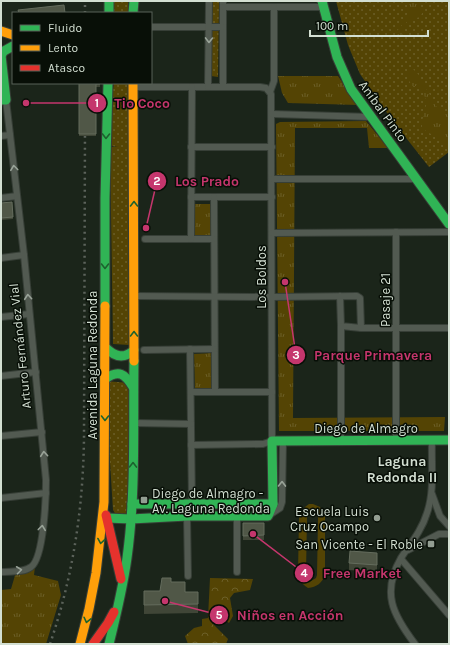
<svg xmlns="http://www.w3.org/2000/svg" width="450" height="645" viewBox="0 0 450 645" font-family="Karla,sans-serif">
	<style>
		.grass { fill: url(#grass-dots) }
		.forest { fill: url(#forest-crowns) }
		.park { fill: url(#park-tufts) }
		.pitch { fill: #544404; fill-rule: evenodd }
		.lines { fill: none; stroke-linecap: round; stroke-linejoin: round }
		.street-casing { stroke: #373f37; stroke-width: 8 }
		.fast-casing { stroke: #373f37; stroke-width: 11 }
		.slow-casing { stroke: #373f37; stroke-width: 11 }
		.jam-casing { stroke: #373f37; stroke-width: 11 }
		.street { stroke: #525a51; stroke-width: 6 }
		.fast { stroke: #30b455; stroke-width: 9 }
		.slow { stroke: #ff9f0a; stroke-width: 9 }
		.jam { stroke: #e5322d; stroke-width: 9 }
		.rail { stroke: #5c635b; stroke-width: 2.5; stroke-dasharray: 2 4; stroke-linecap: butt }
		.wall { fill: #404637 }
		.building { fill: #505747; stroke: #646c5d }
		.oneway { stroke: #99a398 }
		.oneway2 { stroke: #1c622e }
		.poi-dot { fill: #939e92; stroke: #080f07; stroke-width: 1.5 }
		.labels { text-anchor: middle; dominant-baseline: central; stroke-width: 3; stroke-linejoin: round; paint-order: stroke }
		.street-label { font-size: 13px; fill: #d3dfd2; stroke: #080f07 }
		.poi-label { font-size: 13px; fill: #d3dfd2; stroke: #080f07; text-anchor: end }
		.neighbourhood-label { font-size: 14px; font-weight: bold; fill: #d3dfd2; stroke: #080f07 }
		.leader { fill: none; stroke: #c5366d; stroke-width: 1.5 }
		.callout-dot { fill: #c5366d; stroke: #080f07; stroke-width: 1.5 }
		.mark-label { font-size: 12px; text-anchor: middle; font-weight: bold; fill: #fff }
		.callout-label { font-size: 14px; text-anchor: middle; font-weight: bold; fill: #c5366d; stroke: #080f07; stroke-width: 3; stroke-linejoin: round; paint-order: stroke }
	</style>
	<defs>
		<pattern id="grass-dots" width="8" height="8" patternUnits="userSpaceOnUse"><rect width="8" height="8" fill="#544404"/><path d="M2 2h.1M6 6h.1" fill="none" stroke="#6c5f28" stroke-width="1.8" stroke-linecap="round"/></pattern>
		<pattern id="forest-crowns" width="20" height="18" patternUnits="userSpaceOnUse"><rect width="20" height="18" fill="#544404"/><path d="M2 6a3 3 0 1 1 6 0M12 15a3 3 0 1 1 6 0" fill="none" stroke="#6c5f28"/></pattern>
		<pattern id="park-tufts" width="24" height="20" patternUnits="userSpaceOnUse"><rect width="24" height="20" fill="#544404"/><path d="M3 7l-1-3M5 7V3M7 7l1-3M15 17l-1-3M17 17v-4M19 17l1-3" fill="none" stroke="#6c5f28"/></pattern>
	</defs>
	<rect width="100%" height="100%" fill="#1b251a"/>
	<!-- grass -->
	<g class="grass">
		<rect x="114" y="1" width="14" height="12"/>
		<path d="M212 1H219L218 77 211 76Z"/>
		<path d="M336 1H449V152L429 167 392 120 360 74 348 45Z"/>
		<path d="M114 83H129L130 345 113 344 110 147 118 146H110L111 102Z"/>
		<path d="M105 381 130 383 129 493 126 516 116 515 113 510Z"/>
	</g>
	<!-- forest -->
	<path class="forest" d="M210 578 253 579 250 590 234 593 230 598 233 616 229 623 220 616 212 623 228 639 226 644H188L185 636 194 628 202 626V619L208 618Z"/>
	<!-- park -->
	<g class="park">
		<path d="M407 1H420L422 14 421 17C400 21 409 22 401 38L396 37 395 33C407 21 408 18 407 1Z"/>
		<path d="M413 69 418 74 436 106 441 110 449 113V152L437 137 427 132 422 127V121L427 102 423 93 417 86H412L406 75 408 71Z"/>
		<path d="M278 76H338L358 105 288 103 282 93Z"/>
		<path d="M366 121 388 148H369L367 128H295L293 418 445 417 444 431H279L276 124 280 122Z"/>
		<path d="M192 204H211V239H193Z"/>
		<path d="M212 353V389H195L194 354Z"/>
		<path d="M35 566 34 575 58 581 61 595 46 644H1V590L11 589 16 572Z"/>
	</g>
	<!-- pitch -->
	<path class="pitch" d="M309 504H313L320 507 325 517V575C322 583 317 587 308 588 302 584 299 581 298 573L299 516 305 507ZM312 511 317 514 318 518 317 575 316 578 311 581 308 579 306 574 307 517 310 512Z"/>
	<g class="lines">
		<!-- street casing -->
		<g class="street-casing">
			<g id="street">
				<path d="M223 1V87"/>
				<path d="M223 7H324"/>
				<path d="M151 27H223"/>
				<path d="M133 87H260L266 88 271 94 272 441 263 444 191 445"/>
				<path d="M208 87 209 1"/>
				<path d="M270 92 274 81V7"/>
				<path d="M272 114 371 117"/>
				<path d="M1 136 10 135"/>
				<path d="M191 147H272"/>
				<path d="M272 179H416"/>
				<path d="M191 197H272"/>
				<path d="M214 197 215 392"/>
				<path d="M1 198 17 196"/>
				<path d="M396 232V440"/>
				<path d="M272 233 449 232"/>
				<path d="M145 239H214"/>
				<path d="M191 239 192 87"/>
				<path d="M1 258 24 255"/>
				<path d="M134 296 272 297 357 296 360 298 361 328 341 326 340 296"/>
				<path d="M1 317 29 314"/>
				<path d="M361 328H449"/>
				<path d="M190 349 192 505"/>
				<path d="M144 350 214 349"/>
				<path d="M1 376 36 372"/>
				<path d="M191 392H272"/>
				<path d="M133 423 191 424"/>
				<path d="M1 436 42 432"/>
				<path d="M341 441V326"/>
				<path d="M432 494 440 516 449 526"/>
				<path d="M1 498 46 493"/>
				<path d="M187 516 188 576"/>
				<path d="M268 516 280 508 282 502 283 441"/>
				<path d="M408 550 439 534H449"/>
				<path d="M401 559 449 615"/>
				<path d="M1 572C10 571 23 573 31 567 44 558 46 496 46 480L24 255 6 100"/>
				<path d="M237 572V516"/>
				<path d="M415 644C393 615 381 593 401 558 411 543 422 530 427 513 435 490 431 464 432 440"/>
			</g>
		</g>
		<!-- fast casing -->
		<g class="fast-casing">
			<g id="fast">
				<path d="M109 1V13"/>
				<path d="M322 1 337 57 351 89 449 224"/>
				<path d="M133 13 134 1"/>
				<path d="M1 55 6 100H1"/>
				<path d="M1 55 4 51 13 46"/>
				<path d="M105 306V198L108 83"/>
				<path d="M106 348C115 357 124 359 134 350"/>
				<path d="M105 379C119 369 125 374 133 387"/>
				<path d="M132 504H273"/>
				<path d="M107 518 131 519 187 516H268L273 504 272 441 449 440"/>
				<path d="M109 644C116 616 123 587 127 558 136 493 133 427 134 361"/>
			</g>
		</g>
		<!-- slow casing -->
		<g class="slow-casing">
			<g id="slow">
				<path d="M1 31 13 35"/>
				<path d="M133 83 134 361"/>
				<path d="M80 644 89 609 96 573 104 502 105 306"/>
			</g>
		</g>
		<!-- jam casing -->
		<g class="jam-casing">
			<g id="jam">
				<path d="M106 515 121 579"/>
				<path d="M93 644 108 623 114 612"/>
			</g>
		</g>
		<!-- street -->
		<use href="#street" class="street"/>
		<!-- fast -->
		<use href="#fast" class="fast"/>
		<!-- slow -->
		<use href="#slow" class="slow"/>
		<!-- jam -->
		<use href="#jam" class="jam"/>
		<!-- rail -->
		<g class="rail">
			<path d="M85 13V1"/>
			<path d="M50 644C73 576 83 510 84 438L85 126"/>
		</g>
	</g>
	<!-- wall -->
	<g class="wall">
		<path d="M79 83H100V87H96V136H79Z"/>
		<path d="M12 202 13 219 1 220V203Z"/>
		<path d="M243 523 264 535V540H243Z"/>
		<path d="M377 560V572L349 570V563Z"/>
		<path d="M171 582 185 592H198V613L144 614V591H160Z"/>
	</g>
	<!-- building -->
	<g class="building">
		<path d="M64 5 65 13H19L18 10Z"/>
		<path d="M79 83H100V84H96V134H79Z"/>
		<path d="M12 202 13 217 1 218V203Z"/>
		<path d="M243 523H264V535L243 536Z"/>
		<path d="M350 551 377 553V565L349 563Z"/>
		<path d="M162 578H171V582H185V592H198V604L144 605V591H160Z"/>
	</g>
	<!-- one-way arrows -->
	<defs><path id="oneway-chevron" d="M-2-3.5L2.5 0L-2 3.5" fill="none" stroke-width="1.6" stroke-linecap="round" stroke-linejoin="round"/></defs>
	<g class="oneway">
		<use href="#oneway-chevron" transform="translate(209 40) rotate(91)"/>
		<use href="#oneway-chevron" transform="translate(14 168) rotate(-97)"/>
		<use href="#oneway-chevron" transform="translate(28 297) rotate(-95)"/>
		<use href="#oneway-chevron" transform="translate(44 454) rotate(-95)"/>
		<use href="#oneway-chevron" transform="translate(282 484) rotate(-89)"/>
		<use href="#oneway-chevron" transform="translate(42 528) rotate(-83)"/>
		<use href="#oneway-chevron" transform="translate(19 570) rotate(-7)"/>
	</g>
	<g class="oneway2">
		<use href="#oneway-chevron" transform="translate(106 136) rotate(91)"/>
		<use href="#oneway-chevron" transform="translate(134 204) rotate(-90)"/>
		<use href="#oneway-chevron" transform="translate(105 266) rotate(90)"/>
		<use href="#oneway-chevron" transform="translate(134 334) rotate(-90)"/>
		<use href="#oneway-chevron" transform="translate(105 418) rotate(90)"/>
		<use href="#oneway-chevron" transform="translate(133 465) rotate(-89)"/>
		<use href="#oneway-chevron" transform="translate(101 541) rotate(99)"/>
		<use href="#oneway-chevron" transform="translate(87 620) rotate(103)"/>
	</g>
	<!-- markers -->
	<g class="poi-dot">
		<rect x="140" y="496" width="8" height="8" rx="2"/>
		<circle cx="377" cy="518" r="4"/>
		<rect x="427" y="540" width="8" height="8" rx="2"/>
	</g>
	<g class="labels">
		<!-- street labels -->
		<g class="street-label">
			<text transform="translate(383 111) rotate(54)">Aníbal Pinto</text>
			<text transform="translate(261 277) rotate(-90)">Los Boldos</text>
			<text transform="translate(385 300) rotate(-90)">Pasaje 21</text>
			<text transform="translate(20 346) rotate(-96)">Arturo Fernández Vial</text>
			<text transform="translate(92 365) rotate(-90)">Avenida Laguna Redonda</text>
			<text x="366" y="428">Diego de Almagro</text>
		</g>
		<!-- poi labels -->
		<g class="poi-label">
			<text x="152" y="493" text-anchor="start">Diego de Almagro -<tspan x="152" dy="15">Av. Laguna Redonda</tspan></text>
			<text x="369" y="511">Escuela Luis<tspan x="369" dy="15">Cruz Ocampo</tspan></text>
			<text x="423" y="544">San Vicente - El Roble</text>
		</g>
		<!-- neighbourhood labels -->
		<g class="neighbourhood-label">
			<text x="402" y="461">Laguna<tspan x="402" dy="16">Redonda II</tspan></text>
		</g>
	</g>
	<!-- callouts -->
	<path class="leader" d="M26 103L97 103M146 228L157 181M285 282L296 355M253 534L304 573M165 601L219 615"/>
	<g class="callout-dot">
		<circle cx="26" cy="103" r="4"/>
		<circle cx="146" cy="228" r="4"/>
		<circle cx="285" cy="282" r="4"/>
		<circle cx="253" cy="534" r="4"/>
		<circle cx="165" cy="601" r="4"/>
		<circle cx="97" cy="103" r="10"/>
		<circle cx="157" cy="181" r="10"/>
		<circle cx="296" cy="355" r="10"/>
		<circle cx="304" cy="573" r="10"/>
		<circle cx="219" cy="615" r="10"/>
	</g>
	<g class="mark-label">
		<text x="97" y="107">1</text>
		<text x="157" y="185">2</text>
		<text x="296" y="359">3</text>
		<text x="304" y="577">4</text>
		<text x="219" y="619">5</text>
	</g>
	<g class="callout-label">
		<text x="142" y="108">Tio Coco</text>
		<text x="207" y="186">Los Prado</text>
		<text x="373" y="360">Parque Primavera</text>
		<text x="362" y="578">Free Market</text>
		<text x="290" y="620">Niños en Acción</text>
	</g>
	<!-- border -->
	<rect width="450" height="645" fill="none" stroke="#d3dfd2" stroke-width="4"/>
	<!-- legend -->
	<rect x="12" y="12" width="140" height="72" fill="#080f07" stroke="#596258"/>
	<rect x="20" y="25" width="20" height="6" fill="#30b455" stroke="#596258"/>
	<text x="48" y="32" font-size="12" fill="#d3dfd2">Fluido</text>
	<rect x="20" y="45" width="20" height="6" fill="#ff9f0a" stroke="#596258"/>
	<text x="48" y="52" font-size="12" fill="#d3dfd2">Lento</text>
	<rect x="20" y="65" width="20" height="6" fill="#e5322d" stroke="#596258"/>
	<text x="48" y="72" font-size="12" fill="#d3dfd2">Atasco</text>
	<!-- scale -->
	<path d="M310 30v6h118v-6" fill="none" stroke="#d3dfd2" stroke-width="2"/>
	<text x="316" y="30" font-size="12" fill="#d3dfd2" stroke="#080f07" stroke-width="3" paint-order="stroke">100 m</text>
</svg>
